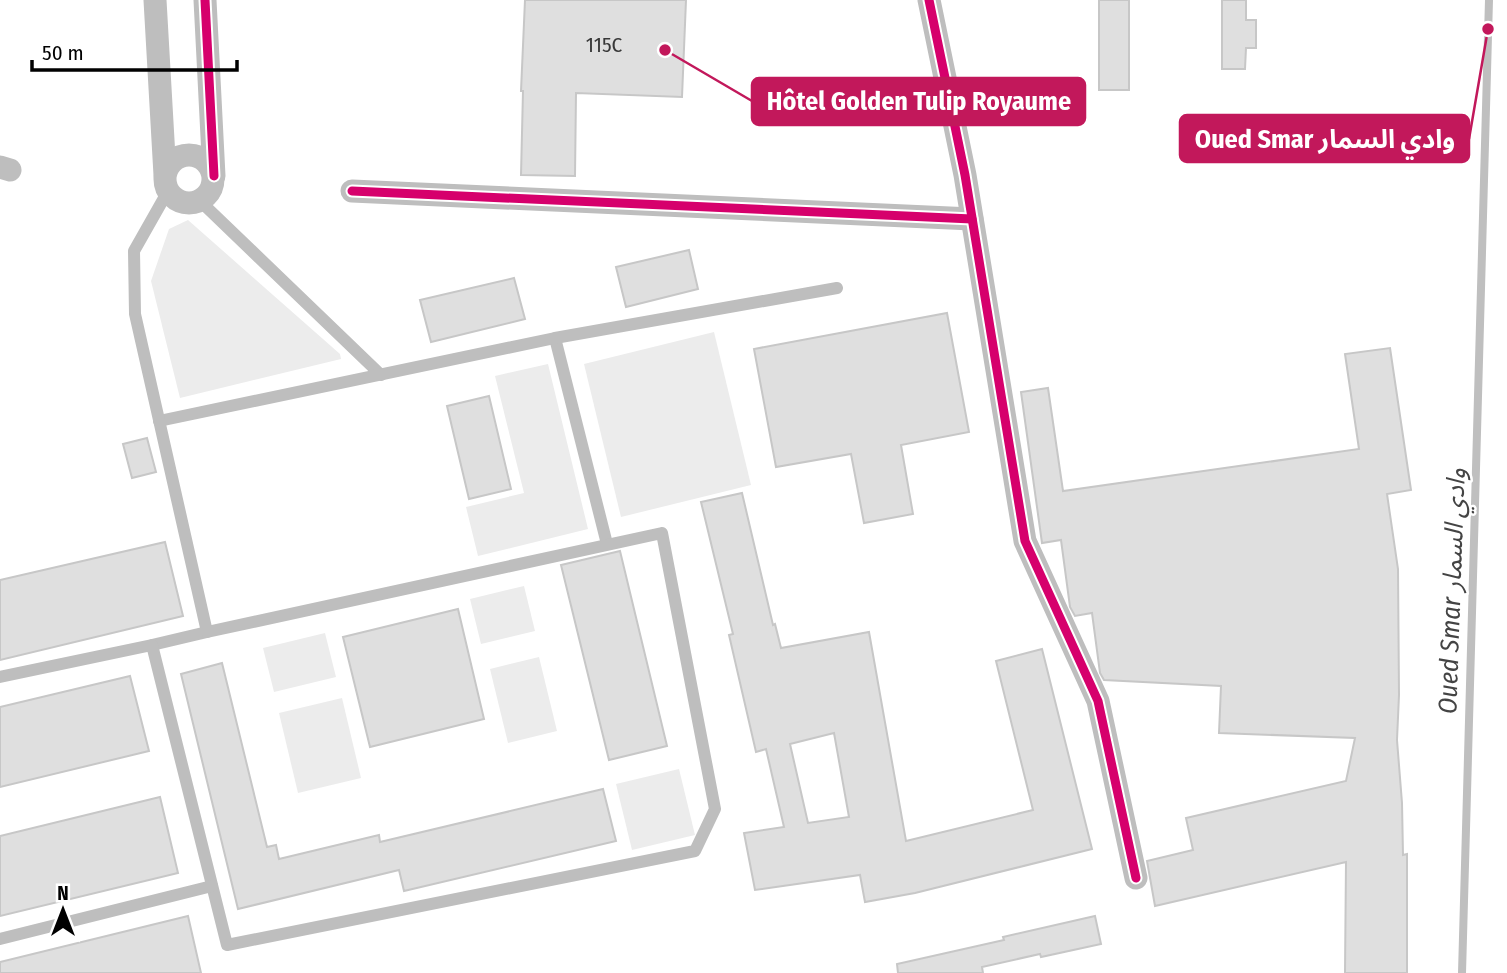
<svg xmlns="http://www.w3.org/2000/svg" width="1507" height="973" viewBox="0 0 1507 973" font-family="'Fira Sans Condensed','Noto Sans Arabic',sans-serif">
	<style>
		.green { fill: #ececec }
		.lines { fill: none; stroke-linecap: round; stroke-linejoin: round }
		.stream { stroke: #bfbfbf; stroke-width: 8 }
		.building { fill: #dfdfdf; stroke: #c7c7c7; stroke-width: 2; fill-rule: evenodd }
		.lane { stroke: #bebebe; stroke-width: 12 }
		.street { stroke: #bebebe; stroke-width: 23 }
		.cycleway-casing { stroke: #fff; stroke-width: 13 }
		.cycleway { stroke: #d6006c; stroke-width: 9 }
		.labels { text-anchor: middle; dominant-baseline: central; stroke-width: 5; stroke-linejoin: round; paint-order: stroke }
		.number-label { font-size: 21px; fill: #383838 }
		.water-label { font-size: 26px; font-style: italic; fill: #444; stroke: #fff }
		.leader { fill: none; stroke: #c2185b; stroke-width: 2.5 }
		.callout-dot { fill: #c2185b; stroke: #fff; stroke-width: 2.5 }
		.callout { fill: #c2185b; stroke: #c2185b; stroke-width: 2.5 }
		.callout-label { font-size: 26px; text-anchor: middle; font-weight: bold; fill: #fff }
	</style>
	<rect width="100%" height="100%" fill="#fff"/>
	<!-- green -->
	<g class="green">
		<path d="M188 220 340 354 341 359 180 398 151 281 169 229Z"/>
		<path d="M714 332 751 485 621 517 584 364Z"/>
		<path d="M548 364 588 529 478 556 466 507 524 493 495 376Z"/>
		<path d="M524 586 535 631 481 644 470 599Z"/>
		<path d="M325 633 336 677 274 692 263 648Z"/>
		<path d="M539 657 557 731 508 743 490 669Z"/>
		<path d="M342 698 361 778 298 793 279 713Z"/>
		<path d="M679 769 695 835 632 850 616 784Z"/>
	</g>
	<g class="lines">
		<!-- stream -->
		<path class="stream" d="M1462 973 1489 0"/>
	</g>
	<!-- building -->
	<g class="building">
		<path d="M525 0H686L682 97 576 93 575 176 521 175 523 91H521Z"/>
		<rect x="1099" y="0" width="30" height="90"/>
		<path d="M1222 0H1246V20H1256V48H1246L1245 69H1222Z"/>
		<path d="M689 250 698 289 626 307 616 267Z"/>
		<path d="M514 278 525 319 431 342 420 300Z"/>
		<path d="M947 313 969 432 901 445 913 514 864 523 851 454 776 467 754 349Z"/>
		<path d="M1390 348 1411 490 1387 494 1398 569 1399 695 1397 740 1402 803 1403 855 1407 854V973H1345L1346 862 1155 906 1147 861 1193 850 1186 818 1346 781 1355 738 1219 733 1221 686 1104 680 1100 673 1092 613 1075 616 1070 607 1061 540 1042 543 1021 392 1048 388 1063 491 1359 449 1345 354Z"/>
		<path d="M489 396 511 489 469 499 447 406Z"/>
		<path d="M147 438 156 472 132 478 123 444Z"/>
		<path d="M742 493 773 625 775 624 781 648 869 632 906 841 1033 810 996 661 1042 649 1092 849 915 893 865 902 860 875 755 890 744 833 784 827 766 749 756 752 729 635 733 634 701 502ZM834 733 849 817 808 823 790 744Z"/>
		<path d="M165 542 183 616 0 660V580Z"/>
		<path d="M620 551 667 746 609 760 561 565Z"/>
		<path d="M458 609 484 719 370 747 343 637Z"/>
		<path d="M222 663 267 847 276 845 279 859 379 835 380 842 603 789 616 841 404 891 399 870 238 909 181 674Z"/>
		<path d="M130 676 149 751 0 787V707Z"/>
		<path d="M160 797 178 873 0 916V836Z"/>
		<path d="M188 916 201 973H0V962Z"/>
		<path d="M1095 916 1101 944 1041 957 1040 954 982 967 983 973H898L897 964 1004 940 1003 937Z"/>
	</g>
	<g class="lines">
		<!-- lane -->
		<g class="lane">
			<path d="M200 201 381 375"/>
			<path d="M555 338 607 544"/>
			<path d="M159 421 555 338 837 288"/>
			<path d="M152 645 207 632"/>
			<path d="M0 677 152 645 227 945 695 851 715 809 662 533 207 632 135 314 134 251 168 191"/>
			<path d="M0 939 212 886"/>
		</g>
		<!-- street -->
		<g class="street">
			<path d="M155 0 165 175"/>
			<path d="M205 0 214 176"/>
			<path d="M929 0 965 175 1025 541 1098 701 1136 878"/>
			<circle cx="189" cy="179" r="24"/>
			<path d="M0 167 10 170"/>
			<path d="M352 191 972 219"/>
		</g>
		<!-- cycleway casing -->
		<g class="cycleway-casing">
			<g id="cycleway">
				<path d="M205 0 214 176"/>
				<path d="M929 0 965 175 1025 541 1098 701 1136 878"/>
				<path d="M352 191 972 219"/>
			</g>
		</g>
		<!-- cycleway -->
		<use href="#cycleway" class="cycleway"/>
	</g>
	<g class="labels">
		<!-- number labels -->
		<g class="number-label">
			<text x="604" y="45">115C</text>
		</g>
		<!-- water labels -->
		<g class="water-label">
			<text transform="translate(1452 591) rotate(-88)">Oued Smar وادي السمار</text>
		</g>
	</g>
	<!-- callouts -->
	<path class="leader" d="M665 50L752 101M1488 29L1469 139"/>
	<g class="callout-dot">
		<circle cx="665" cy="50" r="7"/>
		<circle cx="1488" cy="29" r="7"/>
	</g>
	<g class="callout">
		<rect x="752" y="78" width="333" height="47" rx="7"/>
		<rect x="1180" y="115" width="289" height="47" rx="7"/>
	</g>
	<g class="callout-label">
		<text x="919" y="110">Hôtel Golden Tulip Royaume</text>
		<text x="1325" y="148">Oued Smar وادي السمار</text>
	</g>
	<!-- north arrow -->
	<g transform="translate(63 910)" stroke="#ffffff" stroke-width="5" paint-order="stroke">
	<path d="M0-5L12 26L0 18L-12 26Z" fill="#000000"/>
	<text y="-10" font-size="19" font-weight="bold" text-anchor="middle" fill="#000000">N</text>
	</g>
	<!-- scale -->
	<path d="M32 60v10h205v-10" fill="none" stroke="#000000" stroke-width="3.5"/>
	<text x="42" y="60" font-size="21" fill="#000000" stroke="#ffffff" stroke-width="5" paint-order="stroke">50 m</text>
</svg>
